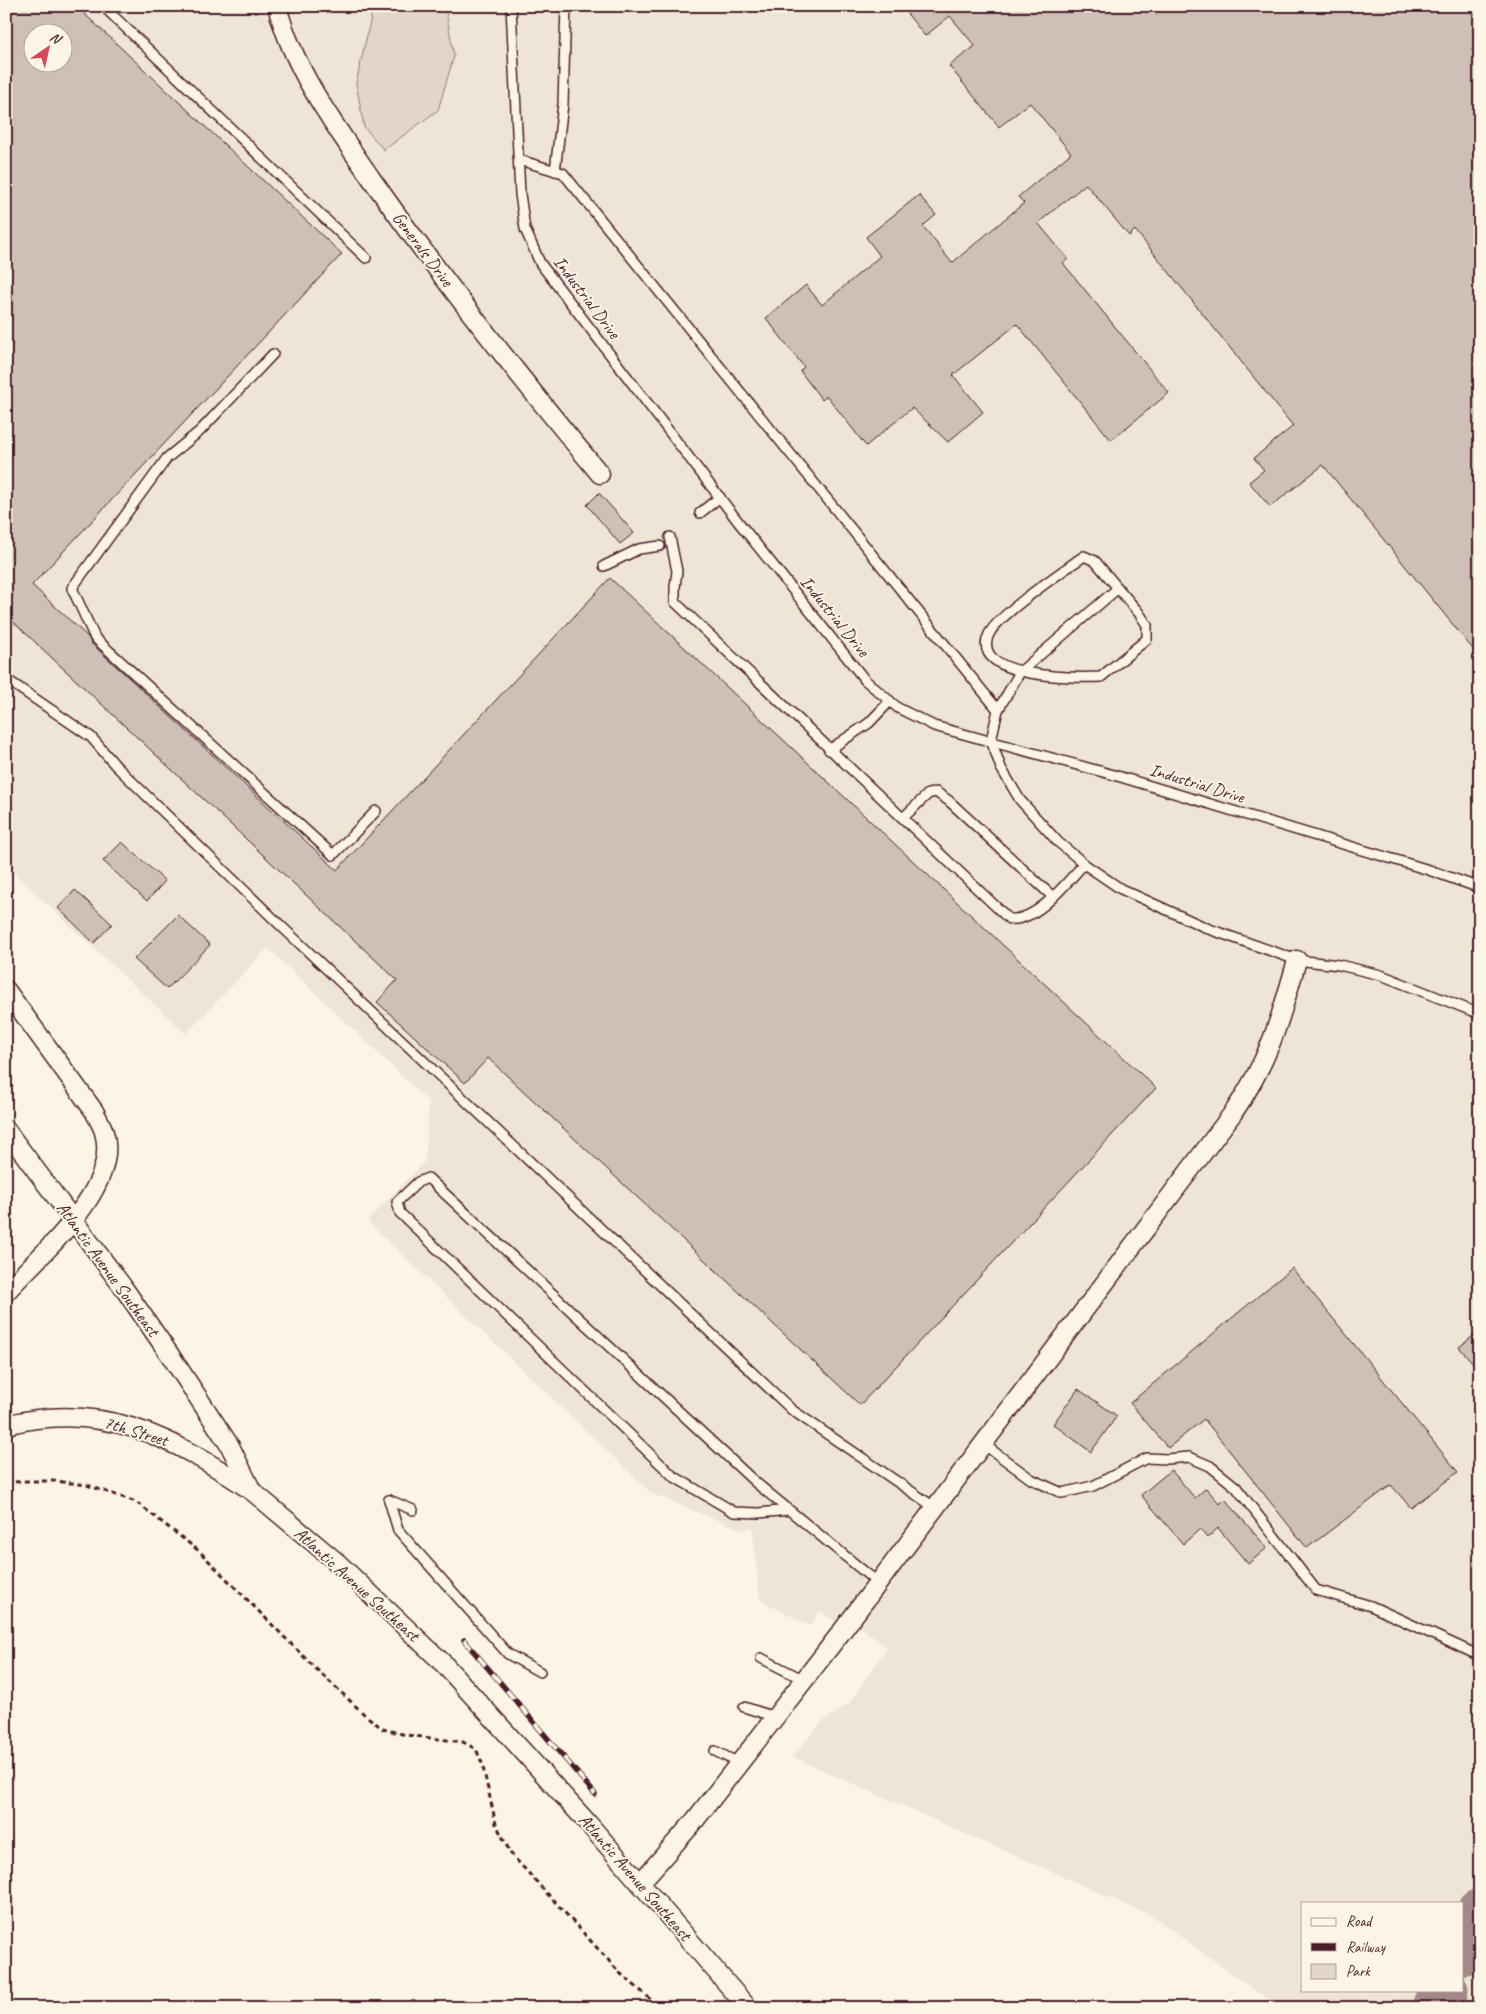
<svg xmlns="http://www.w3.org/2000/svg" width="1486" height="2014" viewBox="0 0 1486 2014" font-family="Caveat,sans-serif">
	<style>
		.built { fill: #eee5d7; fill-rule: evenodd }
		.green { fill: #e2d5ca; stroke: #967a7a }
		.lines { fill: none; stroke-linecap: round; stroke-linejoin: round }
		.taxiway { stroke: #a38a88; stroke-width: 49 }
		.building { fill: #cfc0b7; stroke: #4a1f2b; fill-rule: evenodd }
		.lane-casing { stroke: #4a1f2b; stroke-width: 12 }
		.street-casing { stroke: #4a1f2b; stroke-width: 21 }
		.path { stroke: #4a1f2b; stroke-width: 3; stroke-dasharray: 5 4; stroke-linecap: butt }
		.lane { stroke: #fcf5e5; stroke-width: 9 }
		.street { stroke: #fcf5e5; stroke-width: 18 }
		.rail-casing { stroke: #4a1f2b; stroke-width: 5.5 }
		.rail { stroke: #fcf5e5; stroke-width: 4; stroke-dasharray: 11; stroke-linecap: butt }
		.labels { text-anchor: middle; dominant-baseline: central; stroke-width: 4; stroke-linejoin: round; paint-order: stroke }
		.street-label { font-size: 18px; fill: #4a1f2b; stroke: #fcf5e5 }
	</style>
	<rect width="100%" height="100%" fill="#fcf5e5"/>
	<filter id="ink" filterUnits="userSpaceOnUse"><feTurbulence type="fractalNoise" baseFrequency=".02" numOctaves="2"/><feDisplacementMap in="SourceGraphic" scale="10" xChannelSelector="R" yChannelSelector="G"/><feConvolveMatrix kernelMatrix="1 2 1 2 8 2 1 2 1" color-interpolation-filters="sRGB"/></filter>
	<g filter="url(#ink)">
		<!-- built -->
		<path class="built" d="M6 6H1480V2008H1279L1154 1917 792 1757 822 1722 849 1703 887 1648 849 1618 841 1626 820 1611 811 1626 760 1600 752 1527 742 1530 652 1494 367 1221 425 1161 429 1102 268 948 186 1034 6 866ZM32 32H62V62H32ZM1302 1903H1462V1990H1302Z"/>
		<!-- green -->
		<path class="green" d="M369 6H445L454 56 438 110 384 150 364 127 356 83 371 17Z"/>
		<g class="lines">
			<!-- taxiway -->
			<g class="taxiway">
				<path d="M1462 1951 1480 1913"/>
				<path d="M1436 2008 1444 1990"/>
			</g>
		</g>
		<!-- building -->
		<g class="building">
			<path d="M6 6H76L342 254 32 585 88 637 91 643 337 870 610 578 1156 1088 860 1405 488 1058 465 1083 377 1002 397 980 6 615ZM32 32H62V62H32Z"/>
			<path d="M901 6H1480V658L1323 465 1270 507 1249 482 1264 470 1254 458 1293 426 1135 230 1129 236 1086 184 1038 223 1068 259 1063 263 1169 393 1111 440 1017 324 953 375 983 412 948 442 912 408 866 446 827 396 822 400 800 371 804 367 766 318 806 285 822 305 880 256 866 237 919 195 936 215 923 226 952 263 1024 203 1018 197 1071 153 1030 103 999 127 949 66 975 46 950 16 925 36Z"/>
			<path d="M599 493 634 533 620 544 587 505Z"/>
			<path d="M122 842 165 881 147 901 103 861Z"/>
			<path d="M75 890 112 924 94 943 58 908Z"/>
			<path d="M178 915 210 945 167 989 134 959Z"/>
			<path d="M1292 1268 1458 1472 1411 1508 1391 1485 1307 1548 1204 1419 1168 1448 1130 1403Z"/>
			<path d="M1480 1331V1371L1459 1347Z"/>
			<path d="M1078 1389 1117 1416 1091 1452 1053 1424Z"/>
			<path d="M1171 1470 1195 1498 1206 1488 1220 1504 1225 1499 1267 1548 1248 1564 1218 1528 1207 1538 1200 1529 1183 1544 1141 1495Z"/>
		</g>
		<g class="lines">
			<!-- lane casing -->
			<g class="lane-casing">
				<g id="lane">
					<path d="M103 6 366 258"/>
					<path d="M511 6 520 194 525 229 540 263 740 524 865 680 898 708 934 726 1114 775 1429 870 1480 888"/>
					<path d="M519 160 563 173 998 710 991 740 1001 768 1020 800 1058 842 1087 866 1121 889 1209 929 1297 960 1339 965 1381 975 1480 1014"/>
					<path d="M555 171 563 104 566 6"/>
					<path d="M273 354 200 431 167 458 72 588 95 638 333 855 376 811"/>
					<path d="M700 513 720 497"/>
					<path d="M670 537 677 571 675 587V602L1009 919C1036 923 1067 882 1084 864"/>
					<path d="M1084 556 1095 561 1139 613 1147 625V639L1101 677C1079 678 968 679 989 634 999 614 1063 571 1084 556Z"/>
					<path d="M604 566 639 549 660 546"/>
					<path d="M6 679 91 737 116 766 278 923 792 1410 934 1507"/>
					<path d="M998 710 1020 672 1117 589"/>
					<path d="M829 750 869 723 890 701"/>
					<path d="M903 818 928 794 936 792 949 801 1053 897"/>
					<path d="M982 1443 1031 1479 1062 1493 1093 1486 1147 1458 1167 1459 1189 1457 1210 1466 1236 1487 1316 1590 1371 1606 1480 1656"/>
					<path d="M389 1500 398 1530 508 1654 540 1672"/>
					<path d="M389 1500 413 1510"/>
					<path d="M789 1510 759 1513 734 1512 673 1476 400 1213 397 1202 418 1182 428 1178 755 1482 878 1583"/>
					<path d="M761 1658 804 1680"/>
					<path d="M744 1707 775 1717"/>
					<path d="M715 1751 739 1763"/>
				</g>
			</g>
			<!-- street casing -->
			<g class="street-casing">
				<g id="street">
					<path d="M277 6C294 71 335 126 373 181 444 282 521 379 600 474"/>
					<path d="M6 990 94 1111C97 1117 102 1125 104 1132 121 1189 40 1254 6 1292"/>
					<path d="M6 1130 123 1287 170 1355 230 1446 252 1491 339 1564 442 1662 587 1822 748 2008"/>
					<path d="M6 1425C103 1400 174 1438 252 1491"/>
					<path d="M640 1883 692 1824 836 1639 1233 1113C1269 1061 1280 1020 1297 960"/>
				</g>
			</g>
			<!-- path -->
			<path class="path" d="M6 1483 26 1481H55L87 1485 136 1502 199 1551 312 1665 364 1714 383 1729 406 1735 463 1742 476 1749 482 1763 496 1824 511 1854 621 1974 661 2008"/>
			<!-- lane -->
			<use href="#lane" class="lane"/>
			<!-- street -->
			<use href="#street" class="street"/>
			<!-- rail casing -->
			<g class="rail-casing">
				<path id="rail" d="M464 1640 595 1794"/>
			</g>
			<!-- rail -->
			<use href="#rail" class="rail"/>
		</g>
	</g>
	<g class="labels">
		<!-- street labels -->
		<g class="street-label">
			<text transform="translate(423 249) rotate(53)">Generals Drive</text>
			<text transform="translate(587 297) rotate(53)">Industrial Drive</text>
			<text transform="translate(835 616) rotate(51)">Industrial Drive</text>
			<text transform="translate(1197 783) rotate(17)">Industrial Drive</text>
			<text transform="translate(108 1269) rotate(54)">Atlantic Avenue Southeast</text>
			<text transform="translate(136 1431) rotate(17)">7th Street</text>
			<text transform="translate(357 1584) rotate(42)">Atlantic Avenue Southeast</text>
			<text transform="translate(635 1877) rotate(49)">Atlantic Avenue Southeast</text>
		</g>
	</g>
	<!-- margin -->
	<rect width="1486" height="2014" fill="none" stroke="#fcf5e5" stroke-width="25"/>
	<rect x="12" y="12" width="1461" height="1989" fill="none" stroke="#4a1f2b" stroke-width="2" filter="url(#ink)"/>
	<!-- legend -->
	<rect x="1301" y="1902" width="162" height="90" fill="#fcf5e5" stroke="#b59f9b"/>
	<rect x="1311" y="1918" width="25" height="8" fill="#fcf5e5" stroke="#b59f9b"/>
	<text x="1346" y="1926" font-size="15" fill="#4a1f2b">Road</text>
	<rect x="1311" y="1943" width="25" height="8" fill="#4a1f2b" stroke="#b59f9b"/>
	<text x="1346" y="1952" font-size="15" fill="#4a1f2b">Railway</text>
	<rect x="1311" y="1964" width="25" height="15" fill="#e2d5ca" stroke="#b59f9b"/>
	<text x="1346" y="1976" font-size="15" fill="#4a1f2b">Park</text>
	<!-- north arrow -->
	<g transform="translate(48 48) rotate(34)"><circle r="24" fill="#fcf5e5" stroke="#b59f9b"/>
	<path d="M0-4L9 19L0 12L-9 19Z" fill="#d1495b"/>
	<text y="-8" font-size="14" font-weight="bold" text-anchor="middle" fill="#4a1f2b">N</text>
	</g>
</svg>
